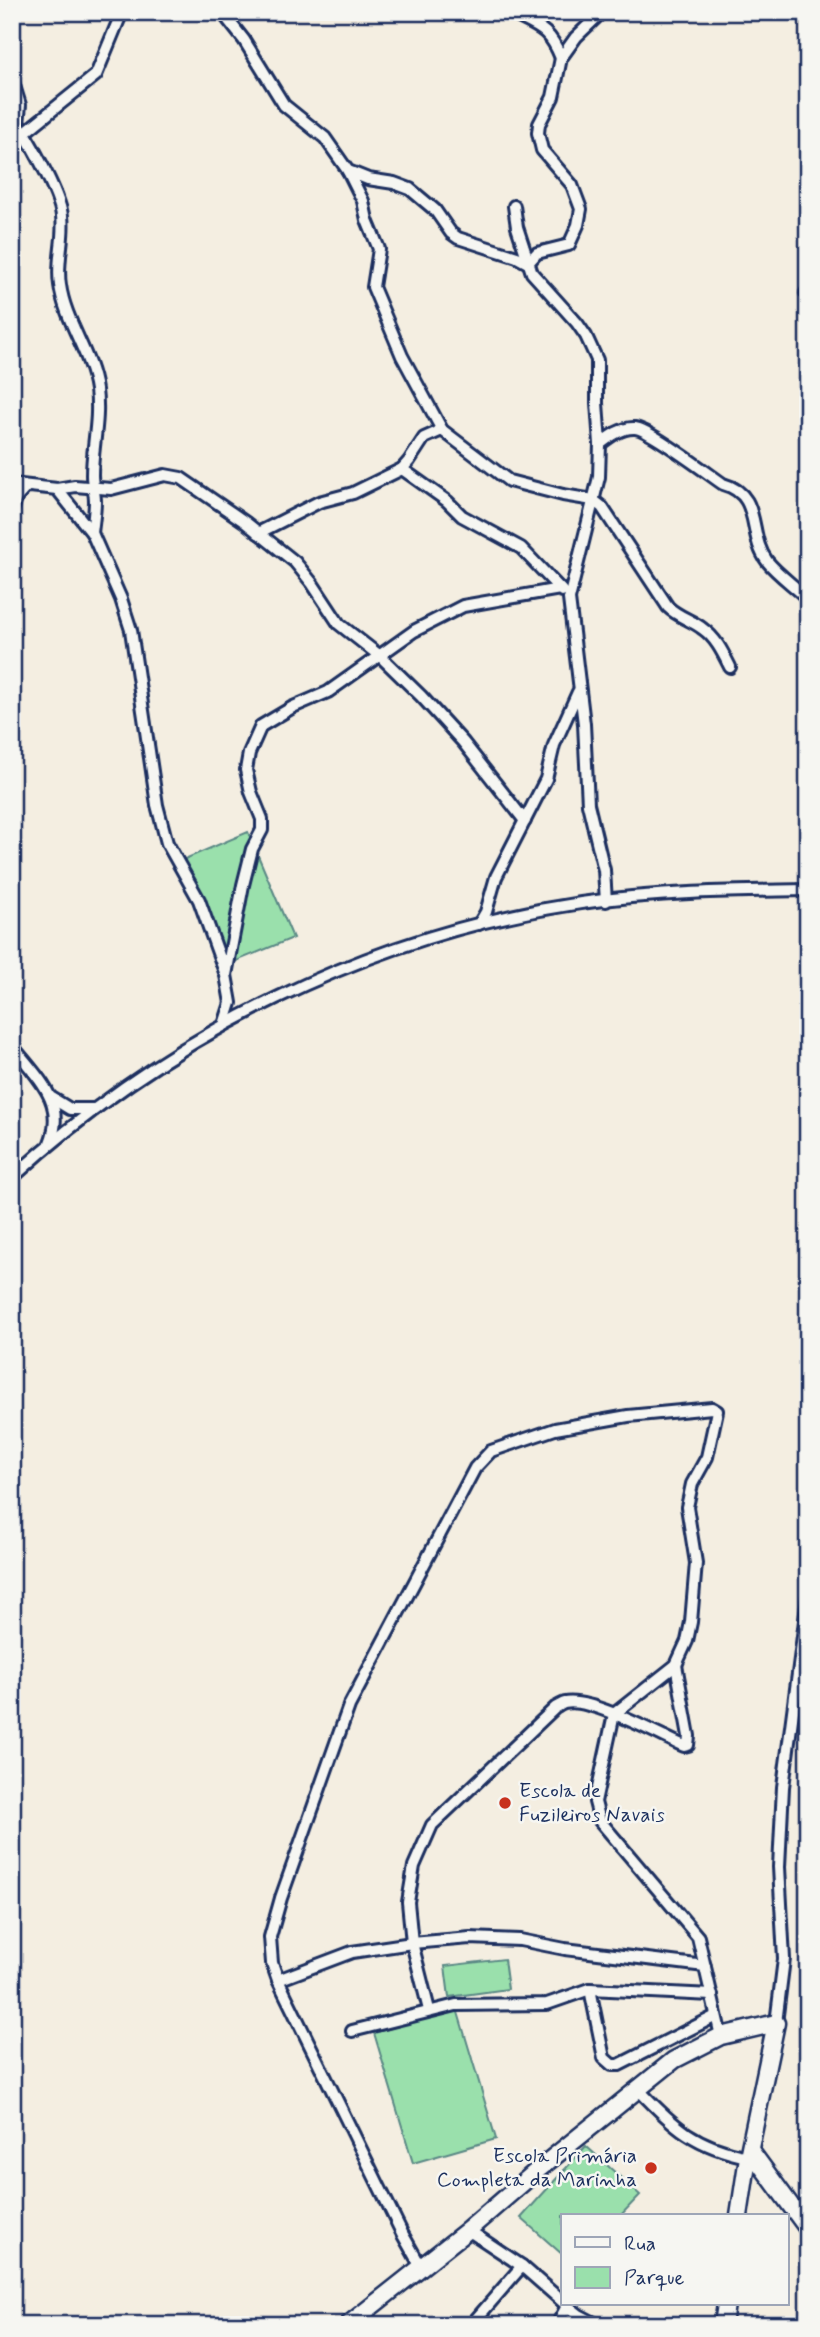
<svg xmlns="http://www.w3.org/2000/svg" width="820" height="2337" viewBox="0 0 820 2337" font-family="Mynerve,sans-serif">
	<style>
		.green { fill: #9ae0ac; stroke: #5a8885; stroke-width: 2 }
		.lines { fill: none; stroke-linecap: round; stroke-linejoin: round }
		.street-casing { stroke: #1b2f5e; stroke-width: 16 }
		.secondary-casing { stroke: #1b2f5e; stroke-width: 21 }
		.street { stroke: #f6f6f2; stroke-width: 10 }
		.secondary { stroke: #f6f6f2; stroke-width: 16 }
		.poi-dot { fill: #c8321e; stroke: #f6f6f2; stroke-width: 2.5 }
		.labels { text-anchor: middle; dominant-baseline: central; stroke-width: 5; stroke-linejoin: round; paint-order: stroke }
		.poi-label { font-size: 21px; fill: #1b2f5e; stroke: #f6f6f2; text-anchor: start }
	</style>
	<rect width="100%" height="100%" fill="#f4eee1"/>
	<filter id="ink" filterUnits="userSpaceOnUse"><feTurbulence type="fractalNoise" baseFrequency=".0143" numOctaves="2"/><feDisplacementMap in="SourceGraphic" scale="14" xChannelSelector="R" yChannelSelector="G"/><feConvolveMatrix kernelMatrix="1 2 1 2 8 2 1 2 1" color-interpolation-filters="sRGB"/></filter>
	<g filter="url(#ink)">
		<!-- green -->
		<g class="green">
			<path d="M248 832 293 938 224 966 180 861Z"/>
			<path d="M504 1959 508 1989 449 1997 445 1966Z"/>
			<path d="M457 2009 496 2139 413 2163 374 2033Z"/>
			<path d="M586 2146 640 2195 620 2216H563V2255L521 2218Z"/>
		</g>
		<g class="lines">
			<!-- street casing -->
			<g class="street-casing">
				<g id="street">
					<path d="M222 12 244 40 284 105 325 138 348 171 368 179 394 183 410 189 435 210 451 233 458 238 517 257 528 263 537 253 569 245 578 225 581 209 572 185 542 150 538 133 539 124 553 97 561 58 576 37 602 12"/>
					<path d="M509 12C537 27 549 27 561 58"/>
					<path d="M12 79 20 105 18 124"/>
					<path d="M12 117C27 133 60 195 62 216 65 239 56 262 60 285 65 322 91 353 96 390 100 419 92 447 92 475 92 484 95 493 95 501 95 512 93 523 92 533"/>
					<path d="M12 145 24 133 96 75 122 12"/>
					<path d="M348 171 363 201 367 220 379 249 373 287 402 356 442 430 509 481 563 495 593 500 602 507 668 607C678 617 692 620 703 629 716 638 723 653 730 667"/>
					<path d="M514 206 517 227 532 273 577 323 586 336 597 360V403L600 444 599 477 569 599 584 724 588 804 604 870 606 901"/>
					<path d="M806 293 808 292"/>
					<path d="M600 444C609 437 622 427 635 428 649 429 707 473 723 484 763 495 747 535 767 561 778 575 795 586 808 599"/>
					<path d="M402 469 447 501 462 516 521 548 562 591"/>
					<path d="M12 484 57 489 75 486 111 489 165 475 181 478 245 522 295 562 312 583 339 624 380 656 421 696 463 742 525 821"/>
					<path d="M57 489 92 533 121 599 131 630 157 805 167 843 199 900 226 975 231 1003 224 1025"/>
					<path d="M12 511 16 498 27 486"/>
					<path d="M258 533 319 502 353 493 402 469 409 461 424 438 442 430"/>
					<path d="M479 924 486 912 496 877 546 779 554 745 578 692"/>
					<path d="M226 975 243 885 252 849 262 830V819L251 792 246 770 249 753 261 726 293 707 328 692 414 631 463 606 560 589"/>
					<path d="M12 1045C36 1077 67 1101 50 1143"/>
					<path d="M52 1098 70 1109H95"/>
					<path d="M12 1178C169 1034 370 934 581 903 657 892 731 891 808 890"/>
					<path d="M278 1980 352 1952 412 1943 470 1938 520 1940 565 1949 705 1966"/>
					<path d="M590 1989 604 2058 612 2065H619L716 2016"/>
					<path d="M429 2010 412 1943 408 1902 414 1866 432 1825 555 1708C557 1707 563 1703 565 1703 590 1697 659 1735 684 1746L688 1745 689 1736 676 1665"/>
					<path d="M776 2023 784 1959 779 1867 783 1787 808 1598"/>
					<path d="M352 2031 456 2005 547 2004 590 1989 712 1995"/>
					<path d="M639 2090C674 2127 696 2147 748 2157"/>
					<path d="M468 2230 522 2266 563 2302"/>
					<path d="M421 2267 403 2235 278 1980 272 1963 270 1937 281 1898 349 1706 475 1468 491 1451 555 1429 628 1416 712 1408 717 1411 707 1457 692 1484 687 1507 696 1563 691 1622 687 1641 676 1665 614 1714 595 1802 600 1821 698 1937 721 2036"/>
					<path d="M565 2304 579 2315 598 2325"/>
					<path d="M471 2325 522 2266"/>
					<path d="M557 2325 568 2304"/>
				</g>
			</g>
			<!-- secondary casing -->
			<g class="secondary-casing">
				<g id="secondary">
					<path d="M750 2150 808 2229"/>
					<path d="M348 2325 468 2230 540 2168 674 2060 721 2036 776 2023 748 2157 739 2216"/>
					<path d="M723 2325 726 2304"/>
				</g>
			</g>
			<!-- street -->
			<use href="#street" class="street"/>
			<!-- secondary -->
			<use href="#secondary" class="secondary"/>
		</g>
	</g>
	<!-- markers -->
	<g class="poi-dot">
		<circle cx="505" cy="1803" r="7"/>
		<circle cx="651" cy="2168" r="7"/>
	</g>
	<g class="labels">
		<!-- poi labels -->
		<g class="poi-label">
			<text x="519" y="1791">Escola de<tspan x="519" dy="24">Fuzileiros Navais</tspan></text>
			<text x="637" y="2156" text-anchor="end">Escola Primária<tspan x="637" dy="24">Completa da Marinha</tspan></text>
		</g>
	</g>
	<!-- margin -->
	<rect width="820" height="2337" fill="none" stroke="#f6f6f2" stroke-width="42"/>
	<rect x="21" y="21" width="778" height="2295" fill="none" stroke="#1b2f5e" stroke-width="2.5" filter="url(#ink)"/>
	<!-- legend -->
	<rect x="561" y="2214" width="228" height="91" fill="#f6f6f2" stroke="#9ea6b7" stroke-width="2"/>
	<rect x="575" y="2237" width="35" height="10" fill="#f6f6f2" stroke="#9ea6b7" stroke-width="2"/>
	<text x="624" y="2250" font-size="21" fill="#1b2f5e">Rua</text>
	<rect x="575" y="2267" width="35" height="21" fill="#9ae0ac" stroke="#9ea6b7" stroke-width="2"/>
	<text x="624" y="2284" font-size="21" fill="#1b2f5e">Parque</text>
</svg>
